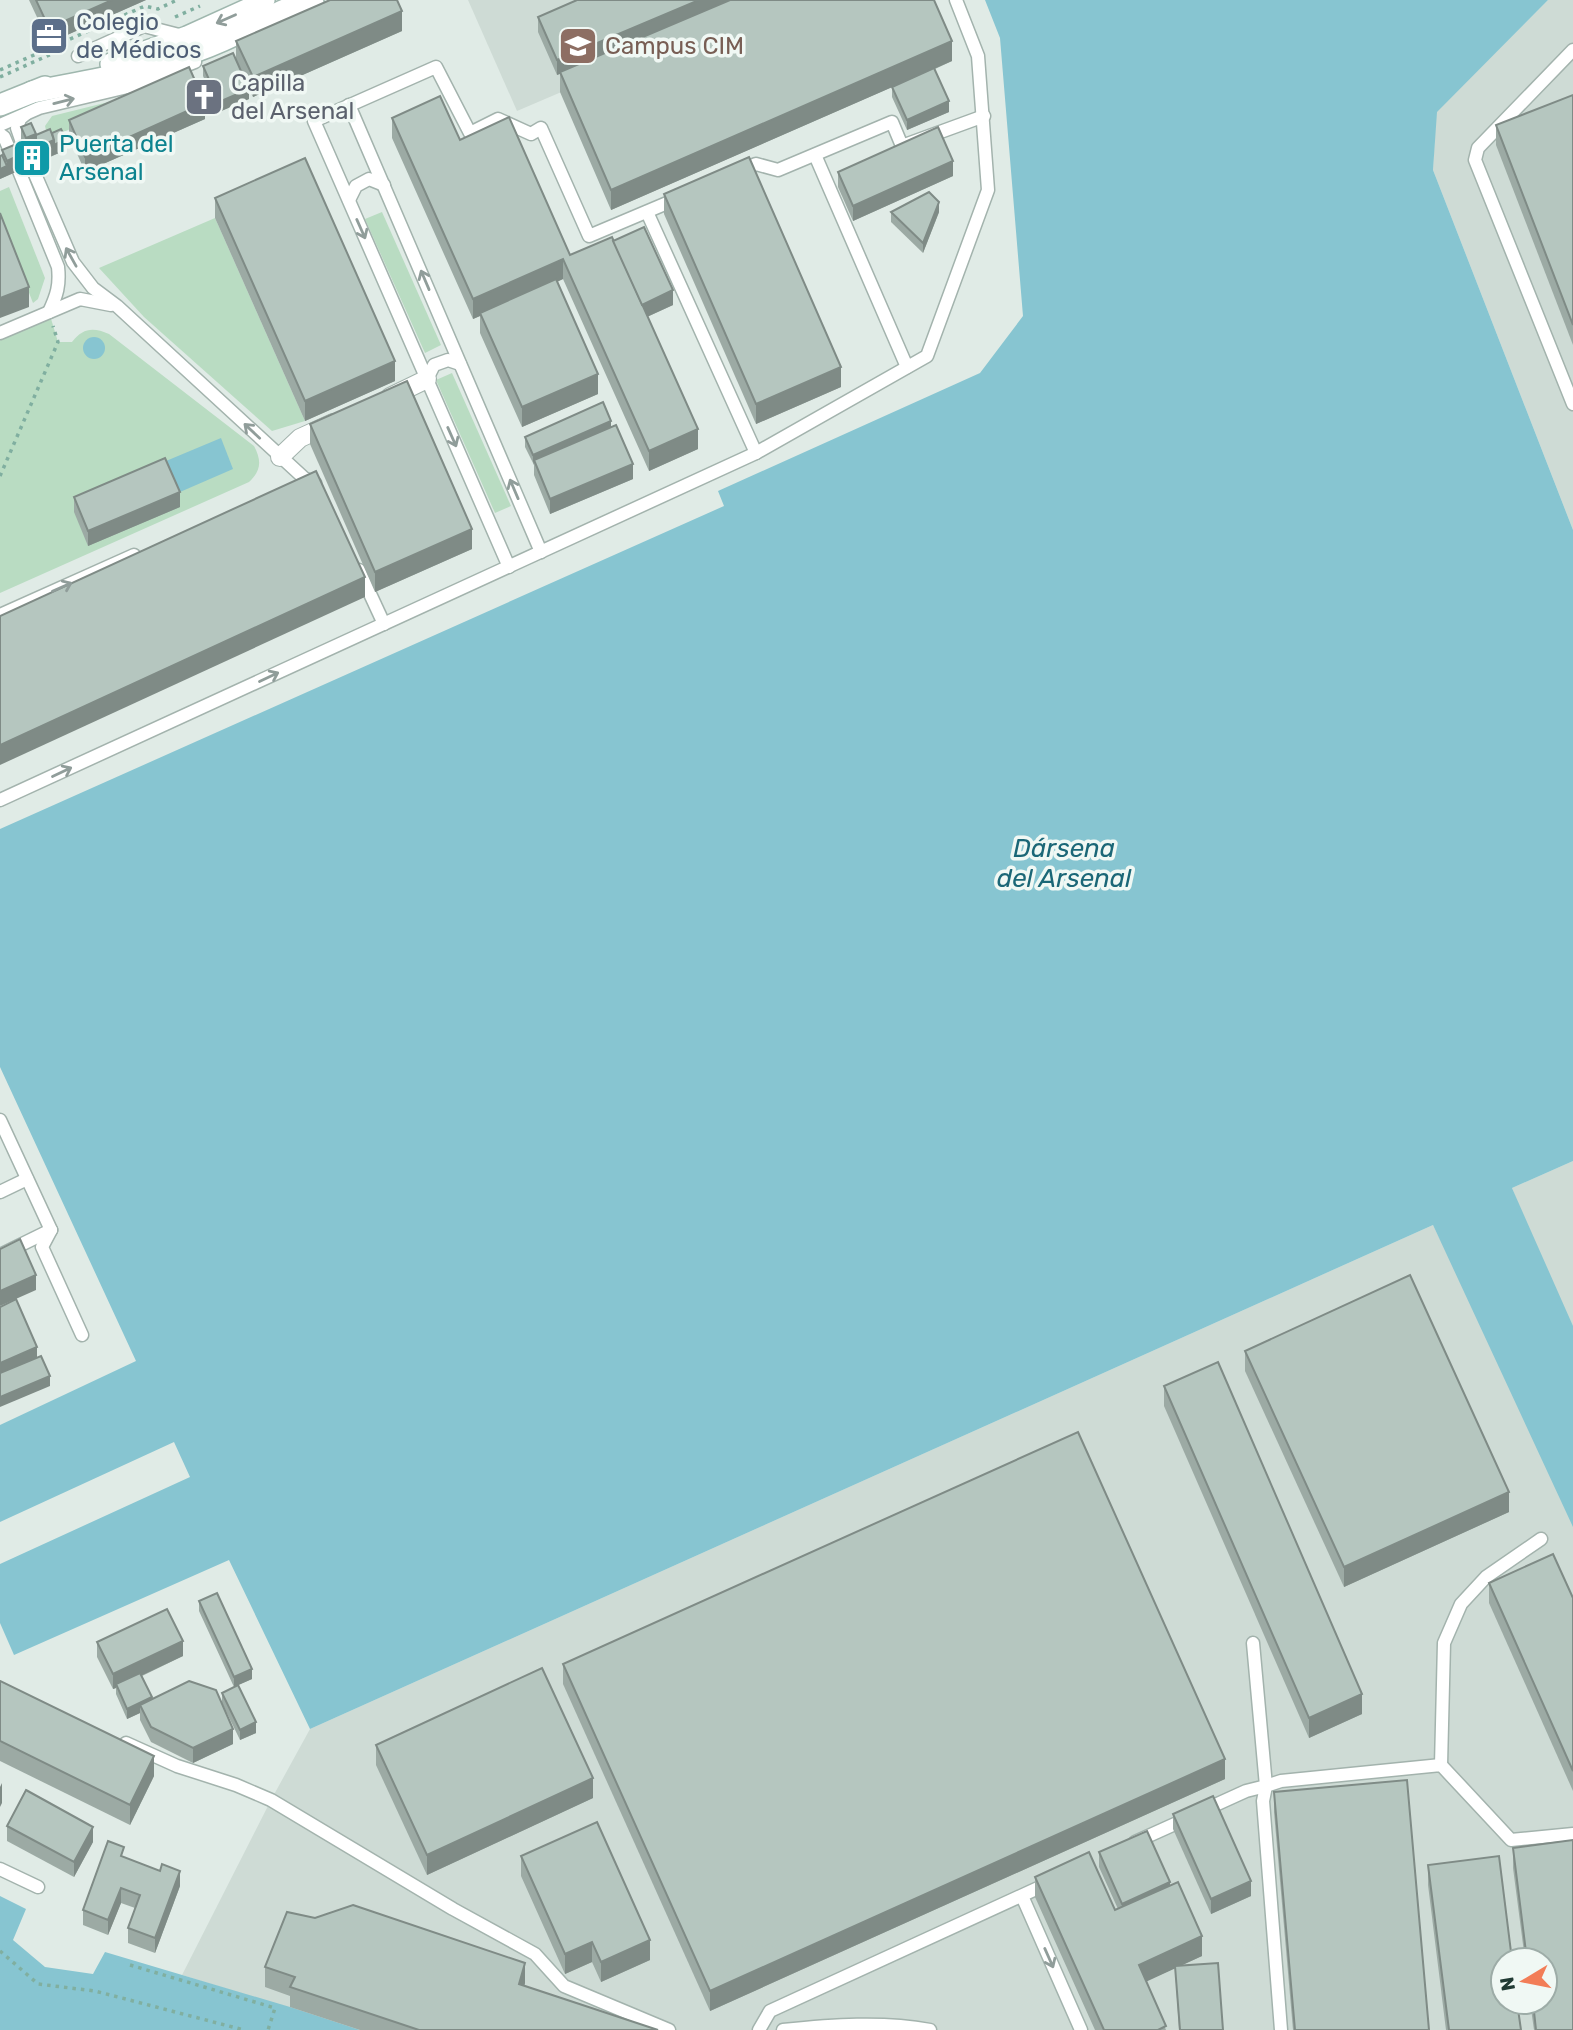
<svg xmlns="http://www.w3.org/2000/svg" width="1573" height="2030" viewBox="0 0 1573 2030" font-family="Rubik,sans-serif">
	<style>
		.built { fill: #cedbd5; fill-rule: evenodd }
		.green { fill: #b9dcc2 }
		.water { fill: #87c5d1 }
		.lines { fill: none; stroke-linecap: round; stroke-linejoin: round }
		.service-casing { stroke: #a3b3ad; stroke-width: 15 }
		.pedestrian-casing { stroke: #a3b3ad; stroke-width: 20 }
		.secondary-casing { stroke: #9fb7ae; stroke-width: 24 }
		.path { stroke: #80afa0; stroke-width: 3.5; stroke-dasharray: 3.5 5; stroke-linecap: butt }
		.service { stroke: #fff; stroke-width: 12 }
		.pedestrian { stroke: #fff; stroke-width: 18 }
		.secondary { stroke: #fff; stroke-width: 21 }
		.wall { fill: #9caaa4 }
		.shaded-wall { fill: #7f8b86 }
		.building { fill: #b5c6bf; stroke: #7f8b86; stroke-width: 2 }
		.oneway { stroke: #909d9a }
		.labels { text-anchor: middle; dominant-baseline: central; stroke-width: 7; stroke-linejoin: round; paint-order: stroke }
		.service-label { font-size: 24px; fill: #4e5e75; stroke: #f0f8f4; text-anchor: start }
		.education-label { font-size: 24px; fill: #785e54; stroke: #f0f8f4; text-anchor: start }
		.worship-label { font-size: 24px; fill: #5b616d; stroke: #f0f8f4; text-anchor: start }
		.culture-label { font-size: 24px; fill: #0d838f; stroke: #f0f8f4; text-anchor: start }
		.water-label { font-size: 26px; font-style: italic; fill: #1b6777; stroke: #f0f8f4 }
	</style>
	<rect width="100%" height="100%" fill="#e0ebe6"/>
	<!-- built -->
	<g class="built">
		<path d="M468 0H776L517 111Z"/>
		<path d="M1548 0H1573V530L1433 170 1436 112Z"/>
		<path d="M1573 1161V2030H360L182 1975 271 1800 310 1729 1433 1225 1451 1262 1528 1227 1512 1188ZM1503 1960H1545V2002H1503Z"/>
	</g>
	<!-- green -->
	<g class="green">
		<path d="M157 90 48 139 45 126 52 116Z"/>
		<path d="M9 187 45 278 38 299 33 303 0 218V191Z"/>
		<path d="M382 212 441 345 425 353 365 219Z"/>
		<path d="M215 218 305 421 272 431 144 317 99 268Z"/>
		<path d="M49 312 58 342H72C83 328 93 327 109 334L254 446C262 461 261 471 249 482L0 593V333Z"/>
		<path d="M452 373 511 506 495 513 436 380Z"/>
	</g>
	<!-- water -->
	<g class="water">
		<path d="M985 0H1548L1437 112 1433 170 1573 530V1161L1512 1188 1573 1326V1527L1433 1225 310 1729 229 1560 14 1655 0 1623V1564L190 1477 174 1442 0 1522V1425L136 1361 0 1067V829L724 506 718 491 980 373 1023 316 1000 38Z"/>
		<circle cx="94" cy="348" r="11"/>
		<path d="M221 438 233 469 180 492 166 461Z"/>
		<path d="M0 1896 26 1909 13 1940 45 1967 93 1974 105 1952 290 2007 360 2030H0Z"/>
	</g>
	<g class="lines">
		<!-- service casing -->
		<g class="service-casing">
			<g id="service">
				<path d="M1573 50 1478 148 1475 160 1573 404"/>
				<path d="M78 56 144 26 183 36"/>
				<path d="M349 105 541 552"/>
				<path d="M26 114 20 119 17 128 26 154"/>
				<path d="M0 125 39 108 136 85 195 62"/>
				<path d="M0 134 4 137 14 160"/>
				<path d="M815 155 907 367"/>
				<path d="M31 165 73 262 93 288 117 306 304 478 315 483"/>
				<path d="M19 171 58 267C60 285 57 295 49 312"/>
				<path d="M737 172 756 164 778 170 892 122 902 146 984 116"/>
				<path d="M349 200 356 186 369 179 384 185"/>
				<path d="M647 212 756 453"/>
				<path d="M0 333 80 299 111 305"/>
				<path d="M427 379 434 365 448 360 460 364"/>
				<path d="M509 567 314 121 436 67 470 133 498 119 531 134 541 128 589 236 679 198"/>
				<path d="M359 570 384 624"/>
				<path d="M0 615 134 555"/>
				<path d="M0 800 756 453 927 356 988 190 978 56 956 0"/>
				<path d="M0 1120 51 1230 42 1247 82 1335"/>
				<path d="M0 1192 27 1179"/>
				<path d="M0 1255 51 1230"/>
				<path d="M126 1743 177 1766 236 1785 271 1800 453 1909 535 1954 564 1986 669 2030"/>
				<path d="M1441 1765 1444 1643 1461 1604 1486 1577 1541 1539"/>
				<path d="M1202 1811 1246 1791 1266 1786 1253 1643"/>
				<path d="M1135 1842 1186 1819"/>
				<path d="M0 1869 38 1887"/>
				<path d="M1022 1896 1081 2030"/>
				<path d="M759 2030 770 2011 1049 1883"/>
				<path d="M783 2030C831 2025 883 2021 930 2030"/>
				<path d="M1281 2030 1263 1801 1266 1786 1281 1781 1441 1765 1511 1840 1573 1834"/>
			</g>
		</g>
		<!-- pedestrian casing -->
		<g class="pedestrian-casing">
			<g id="pedestrian">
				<path d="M390 397 427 379"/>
				<path d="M280 457 300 438 333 423"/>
			</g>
		</g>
		<!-- secondary casing -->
		<g class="secondary-casing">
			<g id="secondary">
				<path d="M111 64 187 37 251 8 264 0"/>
				<path d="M32 92C86 81 143 73 194 52 216 44 238 34 258 23 277 14 292 4 313 3"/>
				<path d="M0 105 45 87"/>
			</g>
		</g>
		<!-- path -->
		<g class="path">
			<path d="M175 17 200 6"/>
			<path d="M0 70 145 6 158 9 177 0"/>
			<path d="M0 77 65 48"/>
			<path d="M0 476 58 342 53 326"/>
			<path d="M0 1951 38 1984 95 1991 244 2030"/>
			<path d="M130 1965 275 2008 268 2030"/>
		</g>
		<!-- service -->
		<use href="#service" class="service"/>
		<!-- pedestrian -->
		<use href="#pedestrian" class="pedestrian"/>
		<!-- secondary -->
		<use href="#secondary" class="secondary"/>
	</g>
	<!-- wall -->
	<g class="wall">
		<path d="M29 0H146L49 43Z"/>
		<path d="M538 17 952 61 935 69 949 112 907 130 892 97V87L611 210 560 92V74L557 75 538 32Z"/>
		<path d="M402 31 253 97 249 90V99L219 112 203 76V66L236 59V41Z"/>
		<path d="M1573 95V345L1496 145V125Z"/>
		<path d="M392 118 460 140 570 255 613 241 673 305 647 317 698 449 649 471 563 279 557 282 598 394 522 427 480 333V316L473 319 392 138Z"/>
		<path d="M205 119 85 172 69 135V120Z"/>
		<path d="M21 127 36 135 52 133 66 150 0 179V156L2 155V150L21 142Z"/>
		<path d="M838 172 953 176 853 221 838 187Z"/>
		<path d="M664 194 841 387 756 424 664 214Z"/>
		<path d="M215 198 395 381 305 421 215 218Z"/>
		<path d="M891 212H939L923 253 891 222Z"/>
		<path d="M310 424 472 549 375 592 310 444Z"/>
		<path d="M611 427 633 479 550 514 534 475V465L525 447V437Z"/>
		<path d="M74 497 180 507 88 546 74 512Z"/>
		<path d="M1245 1351 1509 1512 1344 1587 1245 1371Z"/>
		<path d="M1164 1386 1362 1714 1309 1738 1164 1406Z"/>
		<path d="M1489 1583 1573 1598V1791L1489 1603Z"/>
		<path d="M199 1601 252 1679 238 1685 256 1733 240 1740 222 1703V1693L234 1687 199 1611Z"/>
		<path d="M97 1642 183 1656 142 1676 152 1700 233 1744 193 1763 151 1742 140 1720V1713L127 1719 116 1694V1688L113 1689 97 1657Z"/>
		<path d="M563 1664 1225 1779 710 2011 563 1684Z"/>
		<path d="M0 1681 154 1776 130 1825 0 1761Z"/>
		<path d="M376 1745 593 1798 427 1875 376 1765Z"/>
		<path d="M1274 1792 1429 2030H1293L1274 1812Z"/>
		<path d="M1173 1814 1251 1896 1211 1914 1173 1829Z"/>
		<path d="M7 1826 93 1842 74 1877 7 1841Z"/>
		<path d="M1513 1848 1573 2030H1534L1530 2002H1545V1960H1525L1513 1868Z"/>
		<path d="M1099 1852 1170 1886 1202 1956 1180 1966 1223 2030H1179L1175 1968 1146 1981 1166 2030H1095L1035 1897V1877L1115 1910 1118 1909 1099 1867Z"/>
		<path d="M521 1856 650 1960 601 1982 592 1962 565 1974 521 1876Z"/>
		<path d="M124 1857 180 1886 155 1953 128 1943V1928L135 1908 121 1903 108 1935 83 1925V1910Z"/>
		<path d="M1428 1865 1521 2030H1446L1428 1885Z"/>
		<path d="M265 1967 525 1983 524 1986 658 2030H360L290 2007V1996L265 1987Z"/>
	</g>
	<!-- shaded-wall -->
	<g class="shaded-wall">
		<path d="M112 0H146L49 43V28Z"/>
		<path d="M699 0H734L557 75V60Z"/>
		<path d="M402 11V31L253 97V77Z"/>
		<path d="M952 41V61L611 210V190Z"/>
		<path d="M249 89V99L219 112V102Z"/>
		<path d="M949 101V112L907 130V120Z"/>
		<path d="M205 103V119L85 172V157Z"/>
		<path d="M36 134V163L0 179V169L7 166V161L26 152V138Z"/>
		<path d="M66 139V150L54 155V145Z"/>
		<path d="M54 140V155L36 163V148Z"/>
		<path d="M953 161V176L853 221V206Z"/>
		<path d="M939 202V212L923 253V243Z"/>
		<path d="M563 259V279L481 315 480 313V316L473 319V299Z"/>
		<path d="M29 287V307L0 318V298Z"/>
		<path d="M673 290V305L640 320V305Z"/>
		<path d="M395 361V381L305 421V401Z"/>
		<path d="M841 367V387L756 424V404Z"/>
		<path d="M598 374V394L522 427V407Z"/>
		<path d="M611 421V431L534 460 533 465V455Z"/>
		<path d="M698 429V449L649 471V451Z"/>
		<path d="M633 464V479L550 514V499Z"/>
		<path d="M180 492V507L88 546V531Z"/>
		<path d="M472 529V549L375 592V572Z"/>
		<path d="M365 577V597L0 765V745Z"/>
		<path d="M36 1275V1290L0 1306V1291Z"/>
		<path d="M37 1347V1362L0 1379V1363Z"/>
		<path d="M50 1376V1386L0 1407V1397Z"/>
		<path d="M1509 1492V1512L1344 1587V1567Z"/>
		<path d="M183 1641V1656L117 1687 116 1684V1688L113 1689V1674Z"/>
		<path d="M252 1669V1679L234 1687V1677Z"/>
		<path d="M1362 1694V1714L1309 1738V1718Z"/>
		<path d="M152 1697V1707L140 1705V1713L127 1719V1709Z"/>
		<path d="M256 1722V1733L240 1740V1730Z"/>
		<path d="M233 1729V1744L193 1763V1748Z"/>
		<path d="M154 1756V1776L130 1825V1805Z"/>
		<path d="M1225 1759V1779L710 2011V1991Z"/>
		<path d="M593 1778V1798L427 1875V1855Z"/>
		<path d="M2 1783V1803L0 1807V1787Z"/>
		<path d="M93 1827V1842L74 1877V1862Z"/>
		<path d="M180 1871V1886L155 1953V1938Z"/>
		<path d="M1251 1881V1896L1211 1914V1899Z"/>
		<path d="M1170 1882V1897L1122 1919V1904Z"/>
		<path d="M121 1888V1903L108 1935V1920Z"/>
		<path d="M1202 1936V1956L1139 1985V1965Z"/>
		<path d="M650 1940V1960L601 1982V1962Z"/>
		<path d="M592 1942V1962L565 1974V1954Z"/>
		<path d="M525 1963V1983L519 2004V1984Z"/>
	</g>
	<!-- building -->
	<g class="building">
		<path d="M36 0H112L49 28Z"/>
		<path d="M330 0H397L402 11 253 77 236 41Z"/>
		<path d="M577 0H699L557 60 538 17Z"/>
		<path d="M730 0H934L952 41 611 190 560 72Z"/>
		<path d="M233 53 249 89 219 102 203 66Z"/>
		<path d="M189 67 205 103 85 157 69 120Z"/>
		<path d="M934 68 949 101 907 120 892 87Z"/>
		<path d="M1573 95V325L1496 125Z"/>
		<path d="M440 96 460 140 509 117 570 255 612 237 698 429 649 451 563 259 473 299 392 118Z"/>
		<path d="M31 123 36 134 26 138 21 127Z"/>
		<path d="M938 127 953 161 853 206 838 172Z"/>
		<path d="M50 129 54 140 36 148V135Z"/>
		<path d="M61 129 66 139 54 145V140L52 133Z"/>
		<path d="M21 142 26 152 7 161 2 150Z"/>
		<path d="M2 155 7 166 0 169V156Z"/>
		<path d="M749 157 841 367 756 404 664 194Z"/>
		<path d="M305 158 395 361 305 401 215 198Z"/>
		<path d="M929 192 939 202 923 243 891 212Z"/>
		<path d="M0 213 29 287 0 298Z"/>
		<path d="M644 227 673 290 642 305 613 241Z"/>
		<path d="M556 279 598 374 522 407 480 313Z"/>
		<path d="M407 381 472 529 375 572 310 424Z"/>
		<path d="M603 402 611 421 533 455 525 437Z"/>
		<path d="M616 425 633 464 550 499 534 460Z"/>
		<path d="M165 458 180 492 88 531 74 497Z"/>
		<path d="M316 471 365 577 0 745V616Z"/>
		<path d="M20 1239 36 1275 0 1291V1249Z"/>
		<path d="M1410 1275 1509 1492 1344 1567 1245 1351Z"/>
		<path d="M16 1299 37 1347 0 1363V1307Z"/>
		<path d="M41 1356 50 1376 0 1397V1373Z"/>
		<path d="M1218 1362 1362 1694 1309 1718 1164 1386Z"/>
		<path d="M1078 1432 1225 1759 710 1991 563 1664Z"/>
		<path d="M1553 1554 1573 1598V1771L1489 1583Z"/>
		<path d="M217 1593 252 1669 234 1677 199 1601Z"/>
		<path d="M167 1609 183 1641 113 1674 97 1642Z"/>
		<path d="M542 1668 593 1778 427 1855 376 1745Z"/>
		<path d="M140 1673 152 1697 127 1709 116 1684Z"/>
		<path d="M0 1681 154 1756 130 1805 0 1741Z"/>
		<path d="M189 1681 216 1690 233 1729 193 1748 151 1727 140 1705Z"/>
		<path d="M238 1685 256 1722 240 1730 222 1693Z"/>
		<path d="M1407 1780 1429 2030H1295L1274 1792Z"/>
		<path d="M26 1790 93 1827 74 1862 7 1826Z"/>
		<path d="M1213 1796 1251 1881 1211 1899 1173 1814Z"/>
		<path d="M597 1822 650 1940 601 1962 592 1942 565 1954 521 1856Z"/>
		<path d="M1147 1831 1170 1882 1122 1904 1099 1852Z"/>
		<path d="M1573 1840V2030H1536L1533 2002H1545V1960H1527L1513 1848Z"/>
		<path d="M108 1841 124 1847 121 1856 160 1871 162 1864 180 1871 155 1938 128 1928 140 1895 121 1888 108 1920 83 1910Z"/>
		<path d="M1089 1852 1115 1910 1178 1882 1202 1936 1139 1965 1166 2026 1158 2030H1104L1035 1877Z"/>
		<path d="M1499 1856 1512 1960H1503V2002H1517L1521 2030H1449L1428 1865Z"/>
		<path d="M353 1905 525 1963 519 1984 658 2030H419L290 1987 295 1977 265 1967 287 1912 315 1918Z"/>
		<path d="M1218 1963 1223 2030H1180L1175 1966Z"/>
	</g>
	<!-- one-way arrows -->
	<defs><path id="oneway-shaft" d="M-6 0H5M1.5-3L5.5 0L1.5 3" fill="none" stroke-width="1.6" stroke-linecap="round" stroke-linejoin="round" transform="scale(1.75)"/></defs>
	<g class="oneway">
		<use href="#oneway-shaft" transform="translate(226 19) rotate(156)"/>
		<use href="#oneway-shaft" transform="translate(64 101) rotate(-14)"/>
		<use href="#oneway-shaft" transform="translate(361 229) rotate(66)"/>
		<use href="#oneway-shaft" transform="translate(71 257) rotate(-119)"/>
		<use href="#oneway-shaft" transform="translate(425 280) rotate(-113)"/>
		<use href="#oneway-shaft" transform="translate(252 431) rotate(-137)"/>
		<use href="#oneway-shaft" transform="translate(452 437) rotate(66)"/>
		<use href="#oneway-shaft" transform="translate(514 489) rotate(-113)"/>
		<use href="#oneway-shaft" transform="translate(62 587) rotate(-24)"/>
		<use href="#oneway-shaft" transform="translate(269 677) rotate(-25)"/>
		<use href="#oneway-shaft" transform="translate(62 772) rotate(-25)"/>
		<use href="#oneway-shaft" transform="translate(1049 1958) rotate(66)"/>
	</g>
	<!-- icons -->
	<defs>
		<g id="office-square" transform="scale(2.0125)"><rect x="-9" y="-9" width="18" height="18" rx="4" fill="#5c6f8a" stroke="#f0f8f4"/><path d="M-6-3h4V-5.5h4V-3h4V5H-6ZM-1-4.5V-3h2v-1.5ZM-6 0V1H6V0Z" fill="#fff"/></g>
		<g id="university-square" transform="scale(2.0125)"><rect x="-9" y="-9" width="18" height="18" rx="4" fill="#8d6e63" stroke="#f0f8f4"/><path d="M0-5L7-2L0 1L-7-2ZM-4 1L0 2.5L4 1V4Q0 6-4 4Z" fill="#fff"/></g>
		<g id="church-square" transform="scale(2.0125)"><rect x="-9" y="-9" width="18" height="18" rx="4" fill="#6b7280" stroke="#f0f8f4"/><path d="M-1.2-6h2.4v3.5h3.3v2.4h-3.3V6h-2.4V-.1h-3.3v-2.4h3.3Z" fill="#fff"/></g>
		<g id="building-square" transform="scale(2.0125)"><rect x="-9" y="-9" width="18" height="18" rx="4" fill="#0f9aa8" stroke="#f0f8f4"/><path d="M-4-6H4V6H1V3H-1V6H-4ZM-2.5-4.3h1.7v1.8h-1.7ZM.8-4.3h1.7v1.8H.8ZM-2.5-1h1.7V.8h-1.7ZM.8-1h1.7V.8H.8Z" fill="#fff"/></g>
	</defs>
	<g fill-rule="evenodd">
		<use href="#office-square" x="49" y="36"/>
		<use href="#university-square" x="578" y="46"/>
		<use href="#church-square" x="204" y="97"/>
		<use href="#building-square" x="32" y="158"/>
	</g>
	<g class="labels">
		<!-- service labels -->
		<g class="service-label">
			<text x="76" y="22">Colegio<tspan x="76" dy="28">de Médicos</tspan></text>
		</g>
		<!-- education labels -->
		<g class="education-label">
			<text x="605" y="46">Campus CIM</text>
		</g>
		<!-- worship labels -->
		<g class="worship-label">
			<text x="231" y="83">Capilla<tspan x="231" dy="28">del Arsenal</tspan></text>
		</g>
		<!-- culture labels -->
		<g class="culture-label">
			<text x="59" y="144">Puerta del<tspan x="59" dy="28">Arsenal</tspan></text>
		</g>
		<!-- water labels -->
		<g class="water-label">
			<text x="1064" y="848">Dársena<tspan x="1064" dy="30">del Arsenal</tspan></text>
		</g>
	</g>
	<!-- north arrow -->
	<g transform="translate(1524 1981) rotate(260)"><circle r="33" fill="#f0f8f4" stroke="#9daca7" stroke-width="2"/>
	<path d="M0-5L12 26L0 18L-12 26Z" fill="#f27d57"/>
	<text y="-10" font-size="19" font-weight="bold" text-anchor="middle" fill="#213b34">N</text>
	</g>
</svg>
